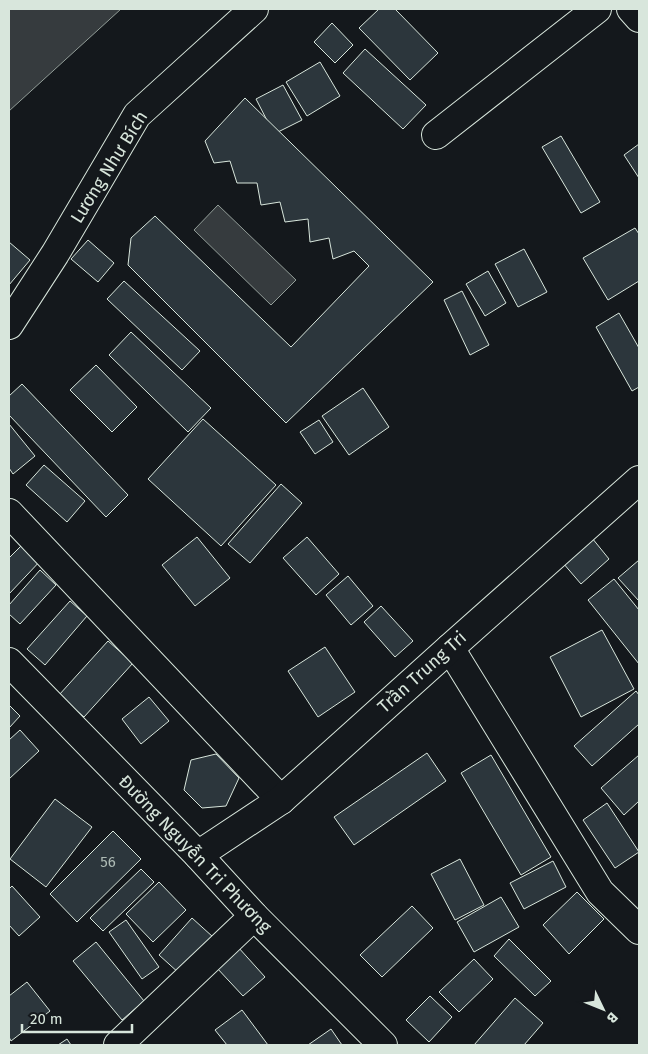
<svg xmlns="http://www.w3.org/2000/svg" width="648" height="1054" viewBox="0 0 648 1054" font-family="'Fira Sans',sans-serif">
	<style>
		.water { fill: #363b3e; stroke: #939e99 }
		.building { fill: #2c363c; stroke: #d8e6dc }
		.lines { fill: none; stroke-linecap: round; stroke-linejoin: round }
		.minor-casing { stroke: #d8e6dc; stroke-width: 30 }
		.minor { stroke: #14181c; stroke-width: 28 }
		.labels { text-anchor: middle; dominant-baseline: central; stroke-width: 4; stroke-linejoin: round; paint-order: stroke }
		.number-label { font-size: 15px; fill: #adbab4 }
		.street-label { font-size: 18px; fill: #d8e6dc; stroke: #14181c }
	</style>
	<rect width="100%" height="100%" fill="#14181c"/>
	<!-- water -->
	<g class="water">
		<path d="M9 9H121L9 111Z"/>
		<path d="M218 205 296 280 271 305 194 230Z"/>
	</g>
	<!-- building -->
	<g class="building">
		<path d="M379 9H395L438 53 410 80 359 28Z"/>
		<path d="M332 23 353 45 335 63 314 42Z"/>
		<path d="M365 49 426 105 403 129 343 73Z"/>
		<path d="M320 62 340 96 307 116 286 82Z"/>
		<path d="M283 85 302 120 274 134 256 99Z"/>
		<path d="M245 98 433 282 286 423 128 265 131 238 155 216 291 347 369 266 354 251 333 259 329 238 310 242 308 219 285 222 280 202 261 205 257 183H237L230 161 214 163 205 141Z"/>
		<path d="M561 136 600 202 581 213 542 147Z"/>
		<path d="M639 144V178L624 155Z"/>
		<path d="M635 228 639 234V281L608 300 583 258Z"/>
		<path d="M88 240 114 263 98 282 71 259Z"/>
		<path d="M9 242 30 260 9 285Z"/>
		<path d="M524 249 547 292 518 307 495 264Z"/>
		<path d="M488 271 506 303 485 316 466 284Z"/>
		<path d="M124 281 200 351 182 370 107 299Z"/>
		<path d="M462 291 489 345 470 355 444 300Z"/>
		<path d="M619 313 639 348V387L632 391 596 327Z"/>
		<path d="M131 332 211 408 188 432 109 355Z"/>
		<path d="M96 365 137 407 112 432 70 390Z"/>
		<path d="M22 384 128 495 106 517 9 415V396Z"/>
		<path d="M363 388 389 427 349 455 322 416Z"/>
		<path d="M203 419 276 485 221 546 148 479Z"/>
		<path d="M319 420 333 442 315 454 300 432Z"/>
		<path d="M9 424 35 456 13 474 9 468Z"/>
		<path d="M44 465 85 501 67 522 26 485Z"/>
		<path d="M281 484 302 503 250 563 228 544Z"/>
		<path d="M197 537 230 578 195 606 162 565Z"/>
		<path d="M307 537 339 574 316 595 283 558Z"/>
		<path d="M592 538 609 559 581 584 563 563Z"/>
		<path d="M26 541 43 558 9 594V558Z"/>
		<path d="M639 560V601L618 578Z"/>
		<path d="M40 570 56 585 20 624 9 614V605Z"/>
		<path d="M348 576 373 606 351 625 326 595Z"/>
		<path d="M614 579 639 610V664L588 600Z"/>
		<path d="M70 601 87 616 45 665 27 649Z"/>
		<path d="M381 606 413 641 395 657 364 622Z"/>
		<path d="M602 630 634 689 581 717 550 657Z"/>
		<path d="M108 641 133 663 84 717 59 695Z"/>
		<path d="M325 647 355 692 318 717 288 671Z"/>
		<path d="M636 691 639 695V724L592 766 574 746Z"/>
		<path d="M149 697 169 721 141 744 122 719Z"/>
		<path d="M9 705 20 716 9 728Z"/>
		<path d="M20 730 39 751 9 779V740Z"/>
		<path d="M427 753 446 781 354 845 334 817Z"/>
		<path d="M216 754 239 778 226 806 202 808 184 790 191 760Z"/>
		<path d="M491 755 551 857 521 875 461 773Z"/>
		<path d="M639 755V801L624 815 601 788Z"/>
		<path d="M55 799 92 827 46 887 10 859Z"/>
		<path d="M607 803 639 852 615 868 583 820Z"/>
		<path d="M113 831 141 859 77 922 50 894Z"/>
		<path d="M460 859 484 905 455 920 431 874Z"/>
		<path d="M553 861 566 887 524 909 510 883Z"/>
		<path d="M141 869 154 882 103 931 90 918Z"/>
		<path d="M159 882 186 910 153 942 126 914Z"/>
		<path d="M12 886 40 917 19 936 9 925V889Z"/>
		<path d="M577 892 604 919 569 954 543 925Z"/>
		<path d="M501 897 519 927 474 952 457 922Z"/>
		<path d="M412 906 433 928 382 977 360 955Z"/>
		<path d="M192 918 213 937 180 974 159 955Z"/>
		<path d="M126 920 159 967 142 979 109 932Z"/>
		<path d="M509 939 551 981 535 996 494 956Z"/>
		<path d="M96 942 144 1001 122 1020 73 961Z"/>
		<path d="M238 947 265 977 243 996 216 967Z"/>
		<path d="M474 959 493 979 459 1012 439 992Z"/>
		<path d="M27 982 50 1011 11 1041 9 1037V996Z"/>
		<path d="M430 996 452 1017 429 1042 406 1020Z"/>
		<path d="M515 998 543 1023 524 1045H474Z"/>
		<path d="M242 1010 268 1045H227L215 1030Z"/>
		<path d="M331 1029 342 1045H308Z"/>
		<path d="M67 1039 71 1045H58Z"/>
	</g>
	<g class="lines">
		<!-- minor casing -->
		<g class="minor-casing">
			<g id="minor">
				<path d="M631 9 639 18"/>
				<path d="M436 135 597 9"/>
				<path d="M9 325 55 254 137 115 254 9"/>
				<path d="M9 513 281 800"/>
				<path d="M450 648 600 892 639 930"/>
				<path d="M9 662 198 855 254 916 383 1045"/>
				<path d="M198 855 281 800 450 648 639 480"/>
				<path d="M118 1045 254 916"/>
			</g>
		</g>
		<!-- minor -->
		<use href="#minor" class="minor"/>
	</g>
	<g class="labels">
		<!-- number labels -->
		<g class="number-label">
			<text x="108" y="862">56</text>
		</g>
		<!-- street labels -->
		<g class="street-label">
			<text transform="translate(109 167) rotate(-58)">Lương Như Bích</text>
			<text transform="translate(422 672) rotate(-42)">Trần Trung Tri</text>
			<text transform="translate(195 854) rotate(46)">Đường Nguyễn Tri Phương</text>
		</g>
	</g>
	<!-- border -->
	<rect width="648" height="1054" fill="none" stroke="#d8e6dc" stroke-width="20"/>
	<!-- north arrow -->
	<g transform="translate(603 1009) rotate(133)" stroke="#14181c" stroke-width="4" paint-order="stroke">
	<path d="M0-4L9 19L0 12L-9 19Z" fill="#d8e6dc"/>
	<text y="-8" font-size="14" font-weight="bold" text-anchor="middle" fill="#d8e6dc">B</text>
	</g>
	<!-- scale -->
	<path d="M22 1024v8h110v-8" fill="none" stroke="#d8e6dc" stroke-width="2.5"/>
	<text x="30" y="1024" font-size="15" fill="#d8e6dc" stroke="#14181c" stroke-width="4" paint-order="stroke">20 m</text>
</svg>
